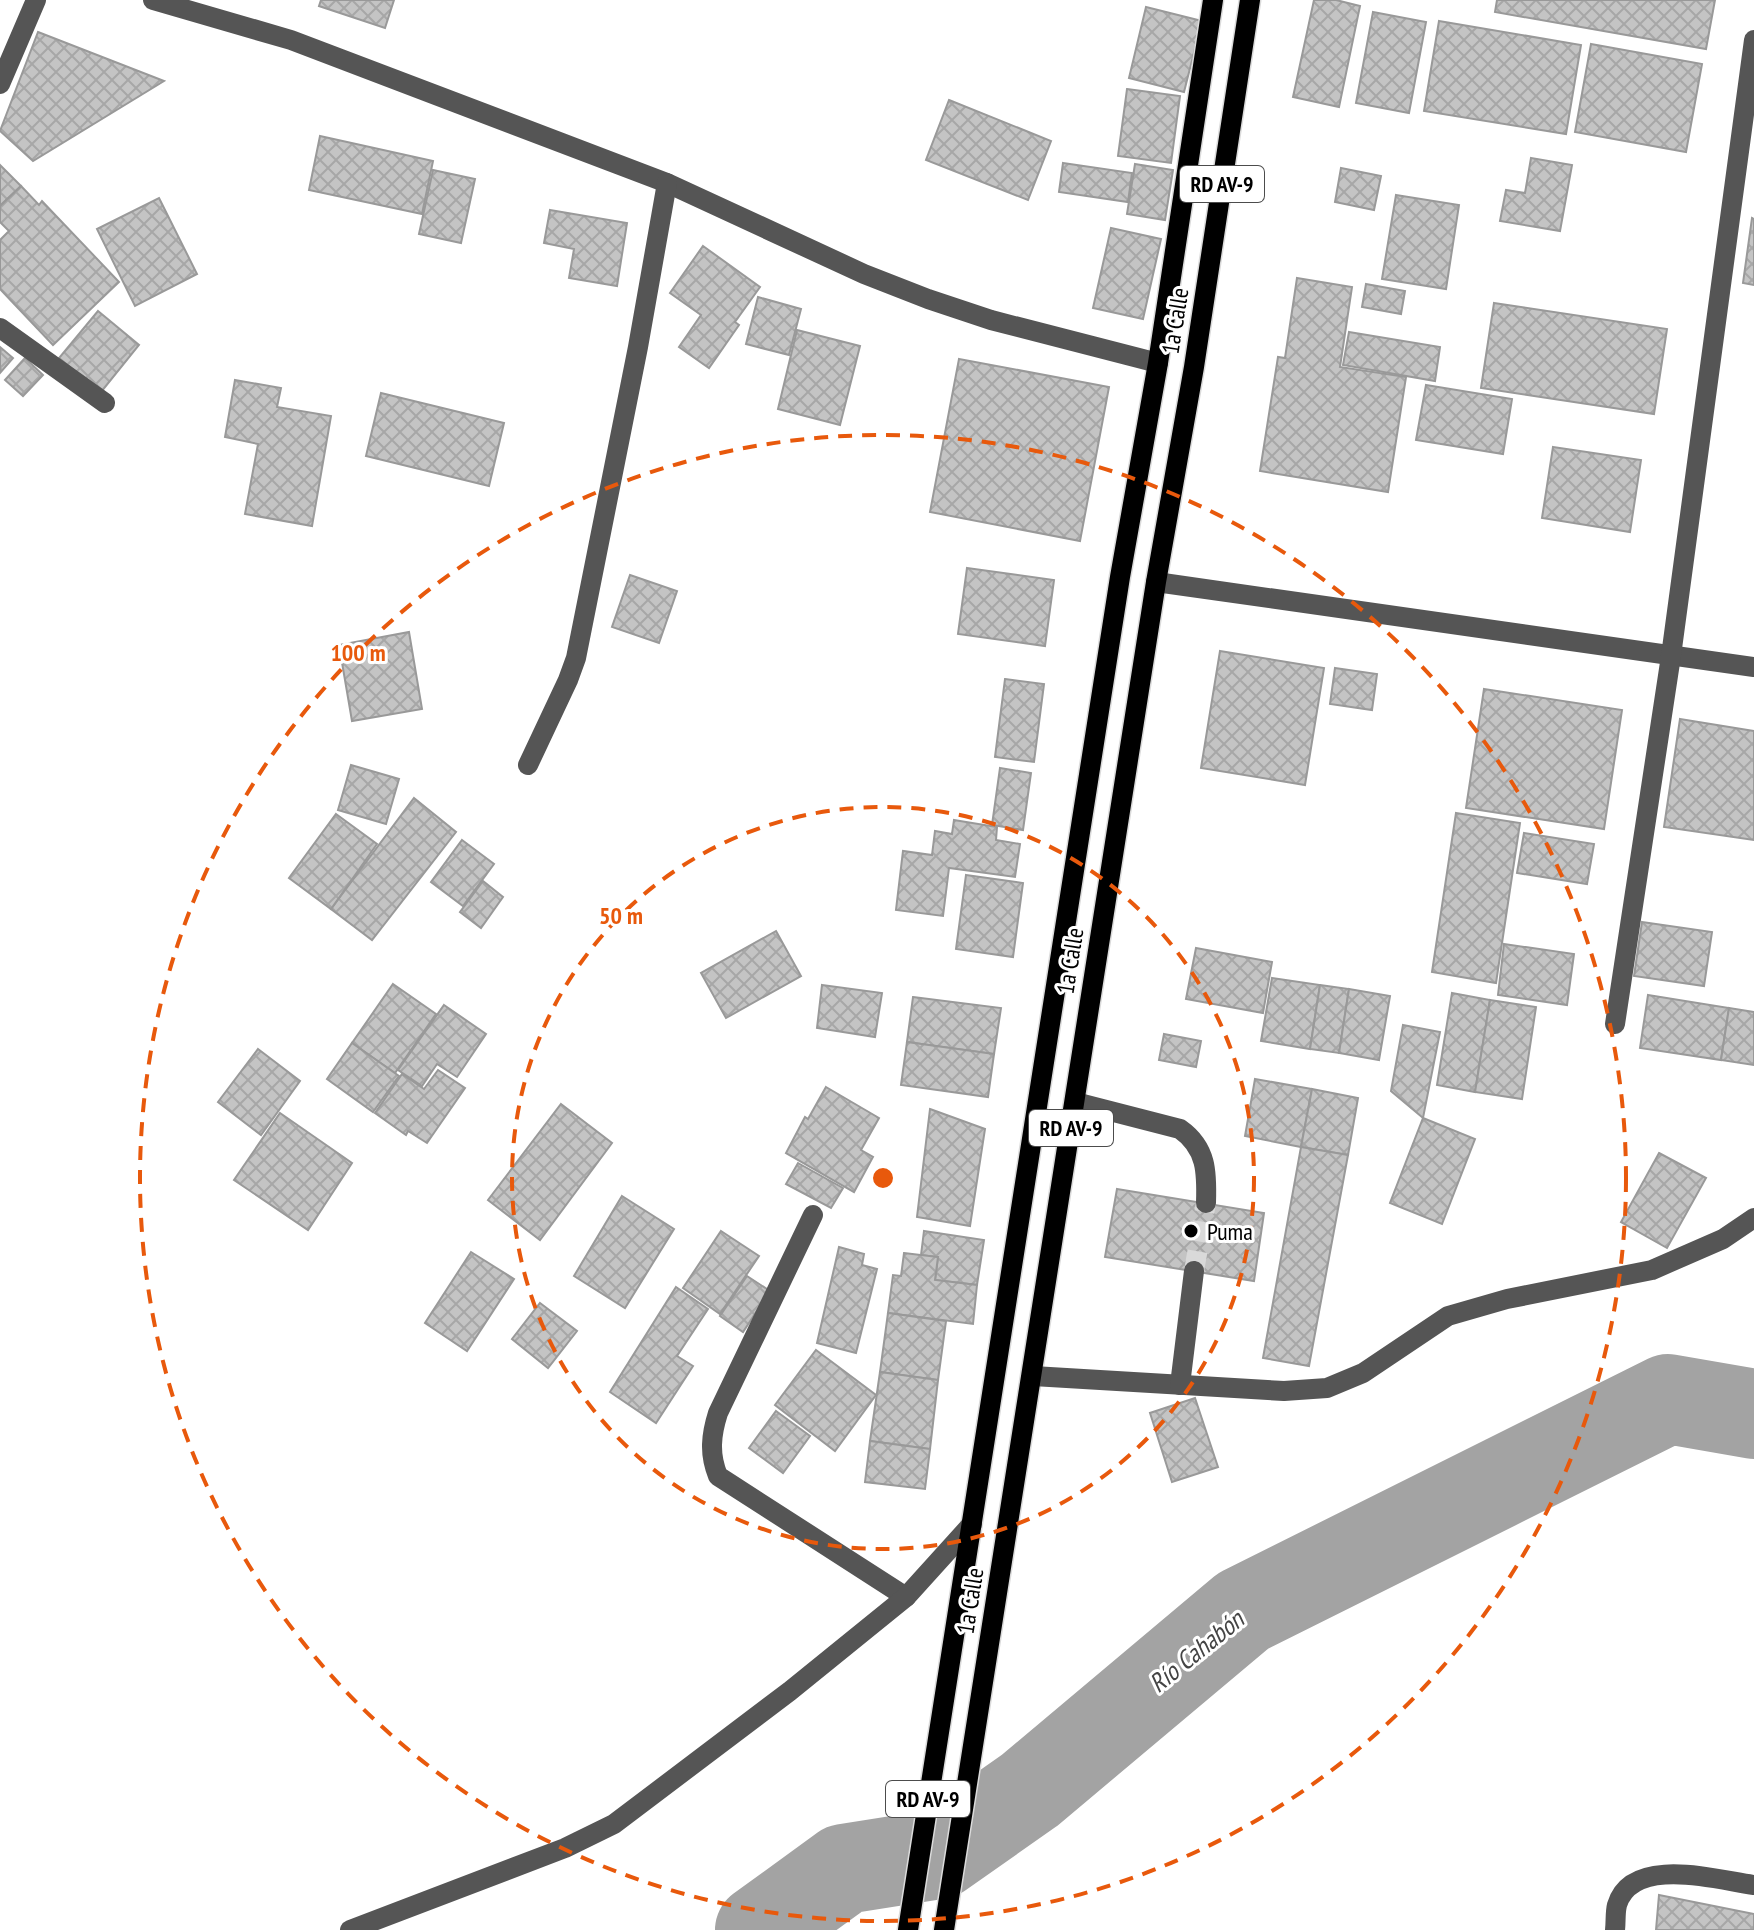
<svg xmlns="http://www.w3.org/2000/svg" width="1754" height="1930" viewBox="0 0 1754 1930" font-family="'PT Sans Narrow',sans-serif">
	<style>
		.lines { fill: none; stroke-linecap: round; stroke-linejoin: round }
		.river { stroke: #a3a3a3; stroke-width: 90 }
		.building { fill: url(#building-cross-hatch); stroke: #999; stroke-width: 2 }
		.minor-tunnel { stroke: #d9d9d9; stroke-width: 20; stroke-dasharray: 20 10; stroke-linecap: butt }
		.major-casing { stroke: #dbdbdb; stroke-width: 23 }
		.minor { stroke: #555; stroke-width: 20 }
		.major { stroke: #000; stroke-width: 20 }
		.ring { fill: none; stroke: #e8590c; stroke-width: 4; stroke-dasharray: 14 10 }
		.poi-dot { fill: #000; stroke: #fff; stroke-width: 3 }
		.labels { text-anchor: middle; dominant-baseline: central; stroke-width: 6; stroke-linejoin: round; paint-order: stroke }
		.shield { fill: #fff; stroke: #4c4c4c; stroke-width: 2 }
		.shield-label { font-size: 22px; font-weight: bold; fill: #000 }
		.street-label { font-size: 24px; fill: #000; stroke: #fff }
		.poi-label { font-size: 24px; fill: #000; stroke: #fff; text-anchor: start }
		.water-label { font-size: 26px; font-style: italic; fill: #444; stroke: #fff }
		.centre { fill: #e8590c; stroke: #fff; stroke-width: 4 }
		.ring-label { font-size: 24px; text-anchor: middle; font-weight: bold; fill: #e8590c; stroke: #fff; stroke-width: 6; stroke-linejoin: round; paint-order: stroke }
	</style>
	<defs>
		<pattern id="building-cross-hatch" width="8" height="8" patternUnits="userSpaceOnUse" patternTransform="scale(2)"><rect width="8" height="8" fill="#c4c4c4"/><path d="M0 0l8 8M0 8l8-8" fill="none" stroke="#a7a7a7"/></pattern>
	</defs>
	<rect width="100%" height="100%" fill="#fff"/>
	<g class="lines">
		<!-- river -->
		<path class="river" d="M760 1930 844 1869 939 1854 1030 1790 1243 1611 1668 1399 1754 1414"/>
	</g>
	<!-- building -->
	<g class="building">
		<path d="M321 0H394L385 28 319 6Z"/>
		<path d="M1314 0H1336L1360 6 1339 107 1293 97Z"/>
		<path d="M1497 0H1715L1706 49 1495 12Z"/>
		<path d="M1146 7 1202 21 1184 92 1129 78Z"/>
		<path d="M1373 12 1426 22 1409 113 1356 103Z"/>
		<path d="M1439 21 1581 45 1566 134 1424 111Z"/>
		<path d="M38 32 164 81 33 161 0 131Z"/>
		<path d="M1591 44 1702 64 1686 152 1575 132Z"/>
		<path d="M1127 89 1180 96 1171 163 1118 156Z"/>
		<path d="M949 100 1051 141 1028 200 926 160Z"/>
		<path d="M320 136 433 161 422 214 309 190Z"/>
		<path d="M1531 158 1572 165 1560 231 1500 221 1506 190 1525 193Z"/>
		<path d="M1063 163 1132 173 1128 202 1059 192Z"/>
		<path d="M1135 164 1173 170 1165 220 1127 214Z"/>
		<path d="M0 165 21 186 0 206Z"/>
		<path d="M1341 168 1381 176 1374 210 1335 202Z"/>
		<path d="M433 170 475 179 461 243 419 234Z"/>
		<path d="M21 186 39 205 42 201 119 282 53 345 0 289V240L9 231 0 222V206Z"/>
		<path d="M1396 195 1459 205 1446 289 1382 279Z"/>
		<path d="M159 198 197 274 135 306 97 229Z"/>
		<path d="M550 210 627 223 617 286 569 278 574 249 544 243Z"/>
		<path d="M1752 218 1754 219V285L1743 283Z"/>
		<path d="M1111 228 1161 239 1143 319 1093 308Z"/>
		<path d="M703 246 760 287 735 322 739 325 709 368 679 347 701 315 670 293Z"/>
		<path d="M1297 278 1352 287 1340 367 1406 377 1388 492 1260 471 1278 357 1285 358Z"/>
		<path d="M1366 284 1405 291 1401 314 1362 307Z"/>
		<path d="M758 297 801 309 789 355 746 344Z"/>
		<path d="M1494 303 1667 329 1654 414 1481 388Z"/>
		<path d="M98 311 139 345 101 392 59 358Z"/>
		<path d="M797 330 860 346 840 425 778 409Z"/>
		<path d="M1349 332 1440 347 1435 381 1343 365Z"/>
		<path d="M0 347 13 358 0 373Z"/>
		<path d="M25 358 43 375 23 396 5 380Z"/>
		<path d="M959 359 1109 387 1080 541 930 512Z"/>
		<path d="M235 380 281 388 277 407 331 416 312 526 245 514 258 444 225 437Z"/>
		<path d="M1426 385 1512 399 1503 454 1416 440Z"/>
		<path d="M381 393 504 423 489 486 366 456Z"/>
		<path d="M1553 447 1641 460 1630 532 1542 518Z"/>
		<path d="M967 568 1054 580 1045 646 958 634Z"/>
		<path d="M630 575 677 591 659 643 612 627Z"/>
		<path d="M409 632 422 709 352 721 339 645Z"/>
		<path d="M1220 651 1324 668 1305 785 1201 768Z"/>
		<path d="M1335 668 1377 674 1372 710 1330 704Z"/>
		<path d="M1005 679 1044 684 1034 762 995 757Z"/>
		<path d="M1484 689 1622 710 1604 829 1466 808Z"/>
		<path d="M1680 719 1754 731V840L1664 827Z"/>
		<path d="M351 765 399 779 386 824 338 810Z"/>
		<path d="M1000 768 1031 773 1023 830 992 825Z"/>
		<path d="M414 798 456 832 372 940 331 909Z"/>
		<path d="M1456 813 1520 823 1496 983 1432 972Z"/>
		<path d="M336 814 377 844 331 909 289 878Z"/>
		<path d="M954 820 997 827 996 840 1020 844 1015 877 949 868 943 916 896 910 903 851 932 855 935 831 952 834Z"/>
		<path d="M1524 833 1594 844 1587 884 1517 873Z"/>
		<path d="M462 840 494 864 463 906 431 882Z"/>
		<path d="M966 875 1023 883 1013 957 956 949Z"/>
		<path d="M483 881 503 897 481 928 460 912Z"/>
		<path d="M1642 922 1712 932 1704 986 1634 976Z"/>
		<path d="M776 931 801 976 726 1018 701 973Z"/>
		<path d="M1504 944 1574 954 1567 1005 1498 995Z"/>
		<path d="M1196 948 1272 962 1263 1013 1186 999Z"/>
		<path d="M1272 978 1320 985 1310 1049 1261 1041Z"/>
		<path d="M393 984 436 1014 395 1073 352 1043Z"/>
		<path d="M822 985 882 993 875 1037 817 1028Z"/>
		<path d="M1320 985 1349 989 1339 1053 1310 1049Z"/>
		<path d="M1349 989 1390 996 1379 1060 1339 1053Z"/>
		<path d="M1452 993 1490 1000 1475 1092 1437 1085Z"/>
		<path d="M1648 995 1729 1008 1721 1060 1640 1048Z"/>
		<path d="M913 997 1001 1008 994 1054 907 1042Z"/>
		<path d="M1490 1000 1536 1007 1522 1099 1475 1092Z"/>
		<path d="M444 1005 486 1034 457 1077 437 1064 422 1086 398 1070Z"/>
		<path d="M1729 1008 1754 1012V1065L1721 1060Z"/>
		<path d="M1403 1025 1440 1032 1423 1118 1391 1091Z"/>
		<path d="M1164 1034 1201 1041 1196 1067 1159 1060Z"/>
		<path d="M907 1042 994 1054 988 1097 901 1085Z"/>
		<path d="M352 1043 399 1076 373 1112 327 1079Z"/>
		<path d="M258 1049 300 1081 261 1135 218 1102Z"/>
		<path d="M438 1070 465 1088 427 1143 408 1131 406 1135 375 1113 402 1074 424 1089Z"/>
		<path d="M1255 1079 1312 1089 1301 1147 1245 1136Z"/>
		<path d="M826 1087 879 1118 861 1150 873 1157 854 1192 786 1153 805 1117 808 1119Z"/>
		<path d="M1312 1089 1358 1098 1348 1155 1301 1147Z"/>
		<path d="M561 1104 612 1143 540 1240 488 1200Z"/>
		<path d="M930 1109 985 1129 970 1226 917 1217Z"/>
		<path d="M280 1113 352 1163 308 1230 234 1180Z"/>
		<path d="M1423 1118 1475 1139 1442 1224 1390 1203Z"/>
		<path d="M1301 1147 1348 1155 1309 1366 1263 1358Z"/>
		<path d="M1659 1153 1706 1178 1667 1248 1621 1222Z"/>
		<path d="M798 1163 843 1188 831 1208 786 1184Z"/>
		<path d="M1117 1189 1264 1213 1254 1281 1105 1257Z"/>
		<path d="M622 1196 674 1229 625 1308 574 1276Z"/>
		<path d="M721 1231 759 1256 720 1314 683 1288Z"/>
		<path d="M924 1231 984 1240 977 1285 935 1280 938 1257 921 1255Z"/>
		<path d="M839 1247 864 1254 862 1265 877 1269 856 1353 817 1343Z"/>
		<path d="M471 1252 514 1279 467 1351 425 1323Z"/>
		<path d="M904 1253 938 1257 935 1280 977 1285 973 1324 888 1313 893 1275 901 1276Z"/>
		<path d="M747 1276 770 1291 743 1332 720 1316Z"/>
		<path d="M676 1287 708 1309 677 1356 693 1366 656 1423 610 1392Z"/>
		<path d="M540 1303 577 1331 548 1368 512 1339Z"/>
		<path d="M888 1313 946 1321 938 1380 880 1372Z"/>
		<path d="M816 1350 876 1395 835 1451 775 1405Z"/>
		<path d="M880 1372 938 1380 930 1449 870 1441Z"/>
		<path d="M1195 1398 1218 1467 1172 1482 1150 1413Z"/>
		<path d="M776 1411 810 1436 783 1473 749 1448Z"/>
		<path d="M870 1441 930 1449 925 1489 865 1482Z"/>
		<path d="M1659 1895 1754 1914V1930H1656Z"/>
	</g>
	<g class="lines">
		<!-- minor-tunnel -->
		<path class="minor-tunnel" d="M1194 1271 1206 1203"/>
		<!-- major casing -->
		<g class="major-casing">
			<g id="major">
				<path d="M908 1930 1120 577 1158 363 1213 0"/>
				<path d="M944 1930 1156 582 1194 367 1250 0"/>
			</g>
		</g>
		<!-- minor -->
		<g class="minor">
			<path d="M153 0 291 40 667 183 864 274 928 299 991 320 1158 363"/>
			<path d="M0 84 36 0"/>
			<path d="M0 328 105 403"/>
			<path d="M1156 582 1754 667"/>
			<path d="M528 765 568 680 576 658 638 347 667 183"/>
			<path d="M1615 1024 1671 656 1754 40"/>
			<path d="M1075 1102 1180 1129C1207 1148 1207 1173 1206 1203"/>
			<path d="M813 1215 718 1413C711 1435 709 1454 718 1476L906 1597"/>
			<path d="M1033 1376 1284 1391 1327 1388 1363 1373 1448 1316 1507 1299 1652 1270 1723 1239 1754 1218"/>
			<path d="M1180 1385 1194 1271"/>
			<path d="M350 1930 565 1848 614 1824 790 1691 906 1597 972 1524"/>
			<path d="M1615 1930C1616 1922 1615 1913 1617 1905 1632 1855 1717 1880 1754 1885"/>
		</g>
		<!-- major -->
		<use href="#major" class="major"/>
	</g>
	<!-- distance rings -->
	<g class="ring">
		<circle cx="883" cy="1178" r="371"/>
		<circle cx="883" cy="1178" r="743"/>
	</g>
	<!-- markers -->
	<circle class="poi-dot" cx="1191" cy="1231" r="8"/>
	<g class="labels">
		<!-- shield labels -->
		<g class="shield">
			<rect x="1180" y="166" width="84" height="36" rx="6"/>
			<rect x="1029" y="1110" width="84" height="36" rx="6"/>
			<rect x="886" y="1781" width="84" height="36" rx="6"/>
		</g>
		<g class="shield-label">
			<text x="1222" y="184">RD AV-9</text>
			<text x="1071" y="1128">RD AV-9</text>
			<text x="928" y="1799">RD AV-9</text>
		</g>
		<!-- street labels -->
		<g class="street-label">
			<text transform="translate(1175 321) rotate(-81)">1a Calle</text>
			<text transform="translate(1070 961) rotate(-81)">1a Calle</text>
			<text transform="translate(970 1601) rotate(-81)">1a Calle</text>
		</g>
		<!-- poi labels -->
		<g class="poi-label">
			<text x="1207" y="1231">Puma</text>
		</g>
		<!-- water labels -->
		<g class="water-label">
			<text transform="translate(1196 1651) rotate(-39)">Río Cahabón</text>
		</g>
	</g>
	<circle cx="883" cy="1178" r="12" class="centre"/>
	<g class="ring-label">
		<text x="358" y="661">100 m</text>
		<text x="621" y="924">50 m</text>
	</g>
</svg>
